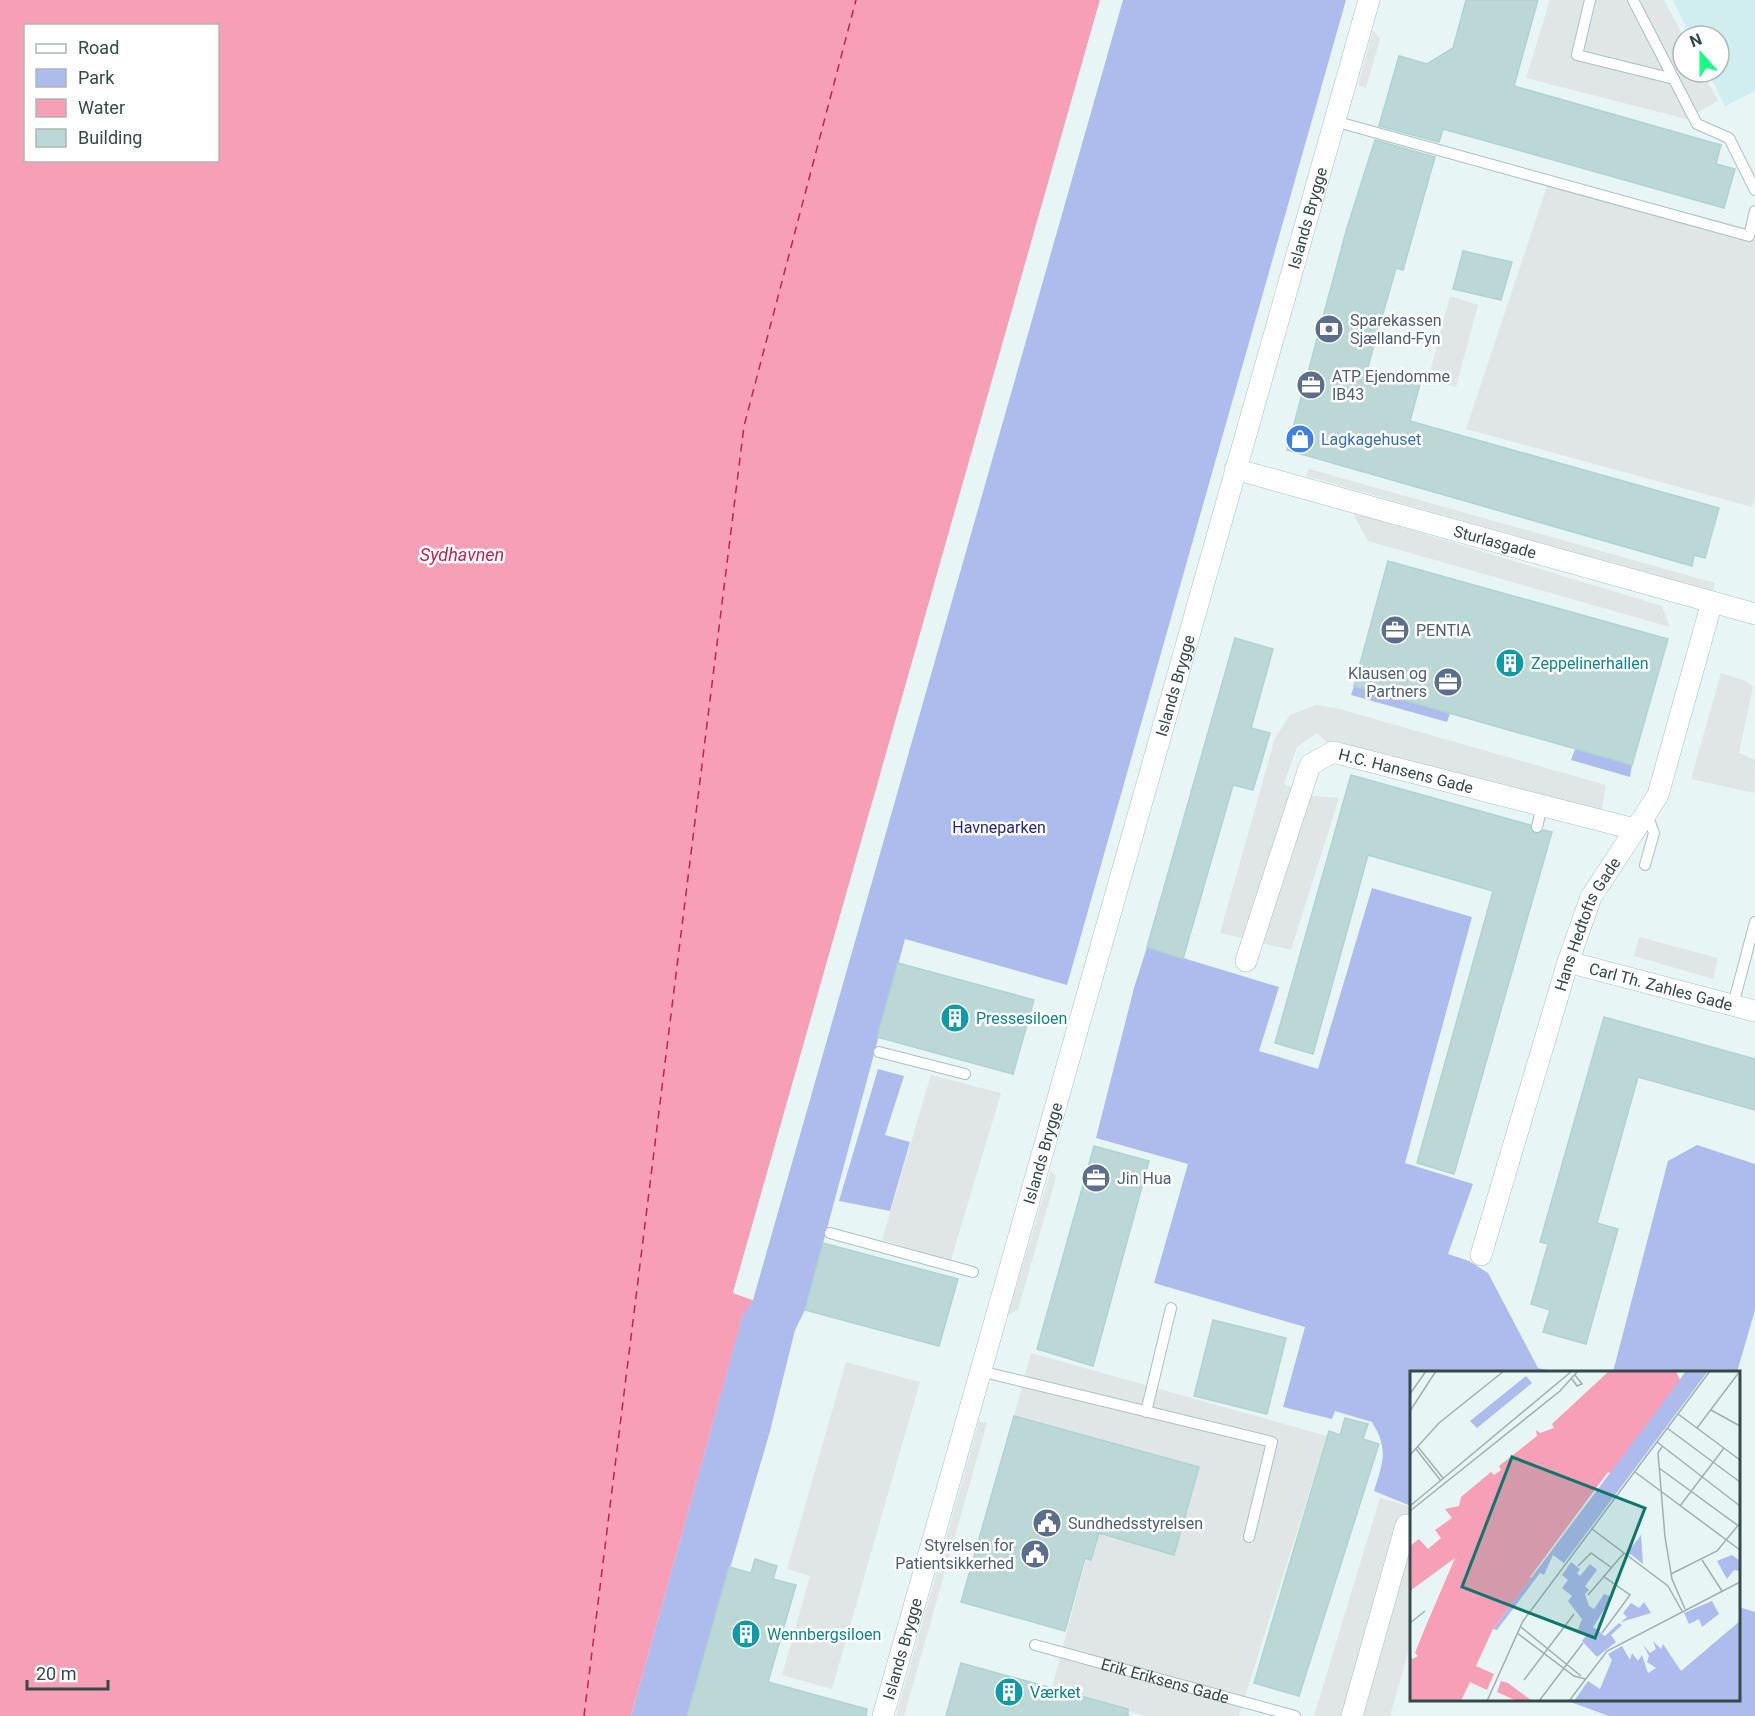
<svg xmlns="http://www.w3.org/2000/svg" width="1755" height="1716" viewBox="0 0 1755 1716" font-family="Roboto,sans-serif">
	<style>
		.education { fill: #d0eef0 }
		.green { fill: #adbbed }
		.parking { fill: #e0e6e6 }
		.water { fill: #f79fb7; fill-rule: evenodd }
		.pier { fill: #e8f5f5 }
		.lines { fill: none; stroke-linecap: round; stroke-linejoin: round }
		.ferry { stroke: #c0244c; stroke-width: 1.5; stroke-dasharray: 8 6; stroke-linecap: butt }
		.building { fill: #bcd8d6; stroke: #aed4d1; stroke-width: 1.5 }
		.lane-casing { stroke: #a9c2c1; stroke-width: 12 }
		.street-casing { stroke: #a9c2c1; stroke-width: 22 }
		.lane { stroke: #fff; stroke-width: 10 }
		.street { stroke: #fff; stroke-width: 21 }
		.labels { text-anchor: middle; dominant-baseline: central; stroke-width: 5; stroke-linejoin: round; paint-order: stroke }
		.street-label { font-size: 16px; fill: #354948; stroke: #fff }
		.service-label { font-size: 16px; fill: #4e5e75; stroke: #fff; text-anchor: start }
		.shop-label { font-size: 16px; fill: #366cbe; stroke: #fff; text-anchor: start }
		.culture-label { font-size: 16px; fill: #0d838f; stroke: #fff; text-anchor: start }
		.park-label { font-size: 16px; fill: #222881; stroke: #fff }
		.water-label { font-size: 18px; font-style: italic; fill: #c0244c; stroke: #fff }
		.inset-river { fill: none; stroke: #f79fb7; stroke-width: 3 }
		.inset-road { fill: none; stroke: #a0b0b0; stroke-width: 1.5 }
		.view { fill: #0f766e; fill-opacity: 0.15; stroke: #0f766e; stroke-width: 3 }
		.inset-edge { fill: none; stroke: #354948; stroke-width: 3 }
	</style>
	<rect width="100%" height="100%" fill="#e8f5f5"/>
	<!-- education -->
	<path class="education" d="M1673 0H1755V91L1725 106 1708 72H1719V36H1690Z"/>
	<!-- green -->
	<g class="green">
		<path d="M1123 0H1346L1067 985 905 939 805 1310 795 1330 770 1431 687 1716H631L743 1314 753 1300Z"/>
		<path d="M1354 686 1450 713 1447 722 1351 695Z"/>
		<path d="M1575 749 1632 765 1630 777 1571 760Z"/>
		<path d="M1372 888 1472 917 1405 1163 1473 1184 1448 1254 1469 1261 1488 1273 1538 1368 1555 1372H1412L1411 1506 1374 1491C1383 1462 1389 1450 1372 1422L1335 1411 1332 1419 1283 1407 1305 1327 1154 1283 1188 1164 1096 1138 1134 988 1147 947 1279 987 1259 1051 1318 1069Z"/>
		<path d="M878 1069 904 1076 885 1135 910 1142 890 1211 839 1201Z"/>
		<path d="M1697 1145 1755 1164V1310L1737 1372H1613L1668 1161Z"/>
		<path d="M1739 1607 1755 1612V1716H1609L1565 1700H1738Z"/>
	</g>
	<!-- parking -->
	<g class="parking">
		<path d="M1550 0H1664L1683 36V72H1703L1718 101 1686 119 1526 78Z"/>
		<path d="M1373 30 1380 39 1366 88 1358 85Z"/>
		<path d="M1550 177 1755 230V495L1752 507 1466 429Z"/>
		<path d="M1450 296 1478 305 1456 387 1428 380Z"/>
		<path d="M1309 469 1715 583 1713 592 1306 476Z"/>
		<path d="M1352 512 1662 606 1670 627 1368 541Z"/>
		<path d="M1721 673 1746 681 1753 687 1739 753 1755 760 1754 793 1691 779Z"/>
		<path d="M1316 705 1336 708 1606 785 1599 825 1343 758 1317 733 1297 747 1284 784 1314 796 1339 798 1291 950 1220 933 1275 738 1290 715Z"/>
		<path d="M1639 937 1718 958 1713 979 1634 956Z"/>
		<path d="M931 1075 1001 1093 951 1260 882 1240Z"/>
		<path d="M1051 1170 1056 1177 1018 1310 1008 1315Z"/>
		<path d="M1031 1353 1327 1436 1239 1716H1146L1052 1688 1093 1532 1174 1553 1199 1468 1014 1416Z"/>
		<path d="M846 1362 920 1382 832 1689 782 1675 810 1576 787 1569Z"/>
		<path d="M979 1421 987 1423 904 1716H896Z"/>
		<path d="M1380 1498 1411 1507V1642L1390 1716H1314Z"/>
	</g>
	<!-- water -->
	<path class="water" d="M0 0H1100L733 1293 753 1300 743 1315 631 1716H0ZM26 26H218V160H26Z"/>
	<!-- pier -->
	<path class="pier" d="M1100 0 1103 1 736 1291 753 1297V1300L733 1293Z"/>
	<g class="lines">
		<!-- ferry -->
		<path class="ferry" d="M584 1716 744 426 856 0"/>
	</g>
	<!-- building -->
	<g class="building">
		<path d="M1466 0H1538L1514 86 1721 145 1716 164 1735 169 1724 208 1443 129 1439 142 1379 126 1399 56 1427 64 1453 48Z"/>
		<path d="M1375 140 1435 157 1403 270 1396 268 1367 370 1420 384 1410 421 1719 508 1705 558 1694 555 1692 566 1287 450 1347 228Z"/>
		<path d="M1463 251 1512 262 1501 300 1453 289Z"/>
		<path d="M1388 561 1668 639 1632 765 1354 686Z"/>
		<path d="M1235 638 1273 649 1251 728 1270 733 1253 790 1233 785 1183 959 1147 947Z"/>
		<path d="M1351 775 1530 825 1535 834 1544 830 1552 832 1454 1174 1417 1163 1493 891 1368 855 1313 1054 1275 1043Z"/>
		<path d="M898 963 1034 1000 1013 1074 877 1037Z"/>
		<path d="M1604 1017 1755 1059V1110L1638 1077 1597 1223 1618 1229 1586 1344 1543 1332 1550 1310 1531 1304 1548 1244 1540 1242Z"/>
		<path d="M1094 1146 1149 1161 1093 1366 1037 1349Z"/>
		<path d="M823 1243 958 1279 939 1346 805 1310Z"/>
		<path d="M1213 1320 1286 1338 1267 1414 1194 1396Z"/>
		<path d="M1014 1416 1199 1467 1174 1555 1099 1533 1091 1560 1085 1558 1065 1631 961 1602Z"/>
		<path d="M1345 1418 1368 1424 1363 1439 1379 1444 1299 1696 1254 1683 1329 1431 1340 1435Z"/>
		<path d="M755 1559 777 1566 773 1579 796 1585 768 1682 867 1709 866 1716H687L729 1567 751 1573Z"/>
		<path d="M961 1663 1128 1709V1716H946Z"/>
	</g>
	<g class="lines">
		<!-- lane casing -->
		<g class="lane-casing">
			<g id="lane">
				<path d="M1590 0 1577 55 1674 79"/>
				<path d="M1633 0 1697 124 1729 138 1755 190"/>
				<path d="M1334 121 1749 236 1755 211"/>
				<path d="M1537 827 1542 806"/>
				<path d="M1645 865 1654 833 1646 812"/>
				<path d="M1733 1005 1755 922"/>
				<path d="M879 1052 965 1074"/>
				<path d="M830 1233 973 1272"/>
				<path d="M980 1371 1272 1442 1249 1537"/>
				<path d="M1146 1412 1171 1308"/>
				<path id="s1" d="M1035 1645 1295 1716"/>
			</g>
		</g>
		<!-- street casing -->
		<g class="street-casing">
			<g id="street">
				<path id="s2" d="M1235 469 1755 614"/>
				<path id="s3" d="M1246 961 1310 765 1333 752 1634 829"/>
				<path id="s4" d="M1568 962 1755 1011"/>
				<path id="s5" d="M1481 1255 1568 962 1591 897 1658 795 1712 602"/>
				<path id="s6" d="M883 1716 1369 0"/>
				<path d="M1352 1716 1406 1525"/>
			</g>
		</g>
		<!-- lane -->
		<use href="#lane" class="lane"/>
		<!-- street -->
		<use href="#street" class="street"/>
	</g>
	<!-- icons -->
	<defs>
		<g id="bank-disc" transform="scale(1.5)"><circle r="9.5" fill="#5c6f8a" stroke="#fff"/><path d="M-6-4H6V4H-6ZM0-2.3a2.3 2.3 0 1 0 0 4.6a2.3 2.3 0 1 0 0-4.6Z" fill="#fff"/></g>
		<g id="office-disc" transform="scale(1.5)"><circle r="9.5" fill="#5c6f8a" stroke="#fff"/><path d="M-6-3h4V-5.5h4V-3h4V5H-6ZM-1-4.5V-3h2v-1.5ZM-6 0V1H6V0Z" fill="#fff"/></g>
		<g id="shop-disc" transform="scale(1.5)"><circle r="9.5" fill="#3f7fe0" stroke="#fff"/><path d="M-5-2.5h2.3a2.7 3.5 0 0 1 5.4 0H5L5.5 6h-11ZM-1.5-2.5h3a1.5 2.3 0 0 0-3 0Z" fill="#fff"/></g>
		<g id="building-disc" transform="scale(1.5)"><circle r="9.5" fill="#0f9aa8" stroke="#fff"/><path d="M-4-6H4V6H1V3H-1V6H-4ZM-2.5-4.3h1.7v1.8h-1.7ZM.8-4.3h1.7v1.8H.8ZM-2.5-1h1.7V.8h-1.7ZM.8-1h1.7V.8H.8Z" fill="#fff"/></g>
		<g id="civic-disc" transform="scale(1.5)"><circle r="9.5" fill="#5c6f8a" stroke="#fff"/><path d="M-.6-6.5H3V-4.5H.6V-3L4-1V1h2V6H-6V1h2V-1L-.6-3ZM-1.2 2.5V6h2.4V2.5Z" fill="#fff"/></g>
	</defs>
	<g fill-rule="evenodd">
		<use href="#bank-disc" x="1329" y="329"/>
		<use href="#office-disc" x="1311" y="385"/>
		<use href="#shop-disc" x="1300" y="439"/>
		<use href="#office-disc" x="1395" y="630"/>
		<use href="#building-disc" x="1510" y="663"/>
		<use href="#office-disc" x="1448" y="682"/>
		<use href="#building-disc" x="955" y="1018"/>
		<use href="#office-disc" x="1096" y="1178"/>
		<use href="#civic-disc" x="1047" y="1523"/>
		<use href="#civic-disc" x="1035" y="1554"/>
		<use href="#building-disc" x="746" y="1634"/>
		<use href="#building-disc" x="1009" y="1692"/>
	</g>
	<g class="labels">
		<!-- street labels -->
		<g class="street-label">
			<text stroke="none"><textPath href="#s6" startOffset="1557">Islands Brygge</textPath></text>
			<text stroke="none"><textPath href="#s2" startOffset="270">Sturlasgade</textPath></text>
			<text stroke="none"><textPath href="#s6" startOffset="1071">Islands Brygge</textPath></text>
			<text stroke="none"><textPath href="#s3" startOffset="308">H.C. Hansens Gade</textPath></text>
			<text stroke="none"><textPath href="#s5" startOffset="348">Hans Hedtofts Gade</textPath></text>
			<text stroke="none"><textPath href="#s4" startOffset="96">Carl Th. Zahles Gade</textPath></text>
			<text stroke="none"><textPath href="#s6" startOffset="585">Islands Brygge</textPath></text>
			<text stroke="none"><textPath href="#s6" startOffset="70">Islands Brygge</textPath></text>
			<text stroke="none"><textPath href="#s1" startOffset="135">Erik Eriksens Gade</textPath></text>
		</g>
		<!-- service labels -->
		<g class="service-label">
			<text x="1350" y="320">Sparekassen<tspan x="1350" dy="18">Sjælland-Fyn</tspan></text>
			<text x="1332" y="376">ATP Ejendomme<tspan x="1332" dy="18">IB43</tspan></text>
			<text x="1416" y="630">PENTIA</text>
			<text x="1427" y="673" text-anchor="end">Klausen og<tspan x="1427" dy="18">Partners</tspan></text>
			<text x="1117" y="1178">Jin Hua</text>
			<text x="1068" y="1523">Sundhedsstyrelsen</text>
			<text x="1014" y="1545" text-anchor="end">Styrelsen for<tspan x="1014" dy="18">Patientsikkerhed</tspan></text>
		</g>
		<!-- shop labels -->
		<g class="shop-label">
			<text x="1321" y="439">Lagkagehuset</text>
		</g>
		<!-- culture labels -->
		<g class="culture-label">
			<text x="1531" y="663">Zeppelinerhallen</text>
			<text x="976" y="1018">Pressesiloen</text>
			<text x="767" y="1634">Wennbergsiloen</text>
			<text x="1030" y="1692">Værket</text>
		</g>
		<!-- park labels -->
		<g class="park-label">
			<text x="999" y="827">Havneparken</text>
		</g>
		<!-- water labels -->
		<g class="water-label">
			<text x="462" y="554">Sydhavnen</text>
		</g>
	</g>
	<!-- overview -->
	<g transform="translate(1410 1371)">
		<rect width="330" height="330" fill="#e8f5f5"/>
		<path d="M276 0H298L154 192 143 184 134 204 130 202 87 259 83 258ZM116 5 122 12 67 57 60 50ZM231 164 233 193 218 181ZM322 184 330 190V200L324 199 317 208 307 190ZM161 191 170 198 167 202 170 205 180 193 187 199 175 215 179 219 175 223 179 235 184 238 194 223 202 226 183 256 195 265 209 252 212 254 201 264 206 271 187 286 172 270 176 265 168 258 172 248 158 230 162 225 152 217 158 209 152 204ZM302 230 309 243 292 256 289 248 279 253 274 242ZM234 231 241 242 211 251 217 246 213 242 221 232 229 237ZM330 250V330H164L178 310 190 318 202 289 198 283 212 275 220 289 222 282 228 290 232 284 238 302 246 297 237 291 239 285 233 274 240 282 246 278 243 270 251 278 253 273 271 300Z" fill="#adbbed"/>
		<path d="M199 0H266L270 9 83 258 66 295 84 303 77 319 60 311 51 330H0V285L3 288 8 285 5 282 15 257 45 187 0 220V175L9 168 18 178 31 167 25 159 42 147 35 138 49 135 51 126 81 101 84 104 91 99 89 95 127 65 126 59 130 62 144 57 142 53ZM91 310 98 312 122 330H107L87 321Z" fill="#f79fb7"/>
		<path d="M198 101 200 102 121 207 120 206Z" fill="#e8f5f5"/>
		<path class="inset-river" d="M28 330 49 267 62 245 95 236 146 140 246 0"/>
		<path class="inset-road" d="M162 8 167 15 172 13 165 4M0 23 16 0M301 39 330 55M0 40 26 0M268 43 330 89M257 57 330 111M287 57 330 0M247 71 330 135M8 76 33 107M252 76 248 82 255 166 262 208 275 238M6 78 31 110M0 84 29 52 94 0M249 97 330 156M225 101 330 179M0 135 162 0M270 135 314 77M0 140 150 20 168 0M182 158 258 215 272 240M292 189 312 220M168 195 181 182 202 197M261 203 307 180 330 152M178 224 214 182M0 252 15 240M111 256 171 305M107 262 164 305 175 308M192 262 220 224 193 205M114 309 164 243M77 330 113 250 300 0M129 330 173 272M159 330 197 280 330 211"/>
		<path class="view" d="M102 86 235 137 185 267 52 216Z"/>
		<rect width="330" height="330" class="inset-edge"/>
	</g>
	<!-- legend -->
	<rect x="24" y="24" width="195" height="138" fill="#ffffff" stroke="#aeb6b6" stroke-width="1.5"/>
	<rect x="36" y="44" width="30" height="9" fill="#ffffff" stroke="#aeb6b6" stroke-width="1.5"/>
	<text x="78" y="54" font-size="18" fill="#354948">Road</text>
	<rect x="36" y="69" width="30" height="18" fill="#adbbed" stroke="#aeb6b6" stroke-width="1.5"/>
	<text x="78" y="84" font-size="18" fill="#354948">Park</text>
	<rect x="36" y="99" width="30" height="18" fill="#f79fb7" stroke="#aeb6b6" stroke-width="1.5"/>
	<text x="78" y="114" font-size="18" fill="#354948">Water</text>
	<rect x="36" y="129" width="30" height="18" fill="#bcd8d6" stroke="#aeb6b6" stroke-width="1.5"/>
	<text x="78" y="144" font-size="18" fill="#354948">Building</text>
	<!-- north arrow -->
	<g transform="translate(1701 54) rotate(339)"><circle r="28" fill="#ffffff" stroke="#aeb6b6" stroke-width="1.5"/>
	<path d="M0-4.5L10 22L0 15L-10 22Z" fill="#15ff83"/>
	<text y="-9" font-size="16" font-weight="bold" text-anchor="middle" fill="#354948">N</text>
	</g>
	<!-- scale -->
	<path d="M27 1680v9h81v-9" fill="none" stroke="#354948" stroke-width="3"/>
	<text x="36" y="1680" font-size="18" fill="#354948" stroke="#ffffff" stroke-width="4.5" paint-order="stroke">20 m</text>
</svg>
